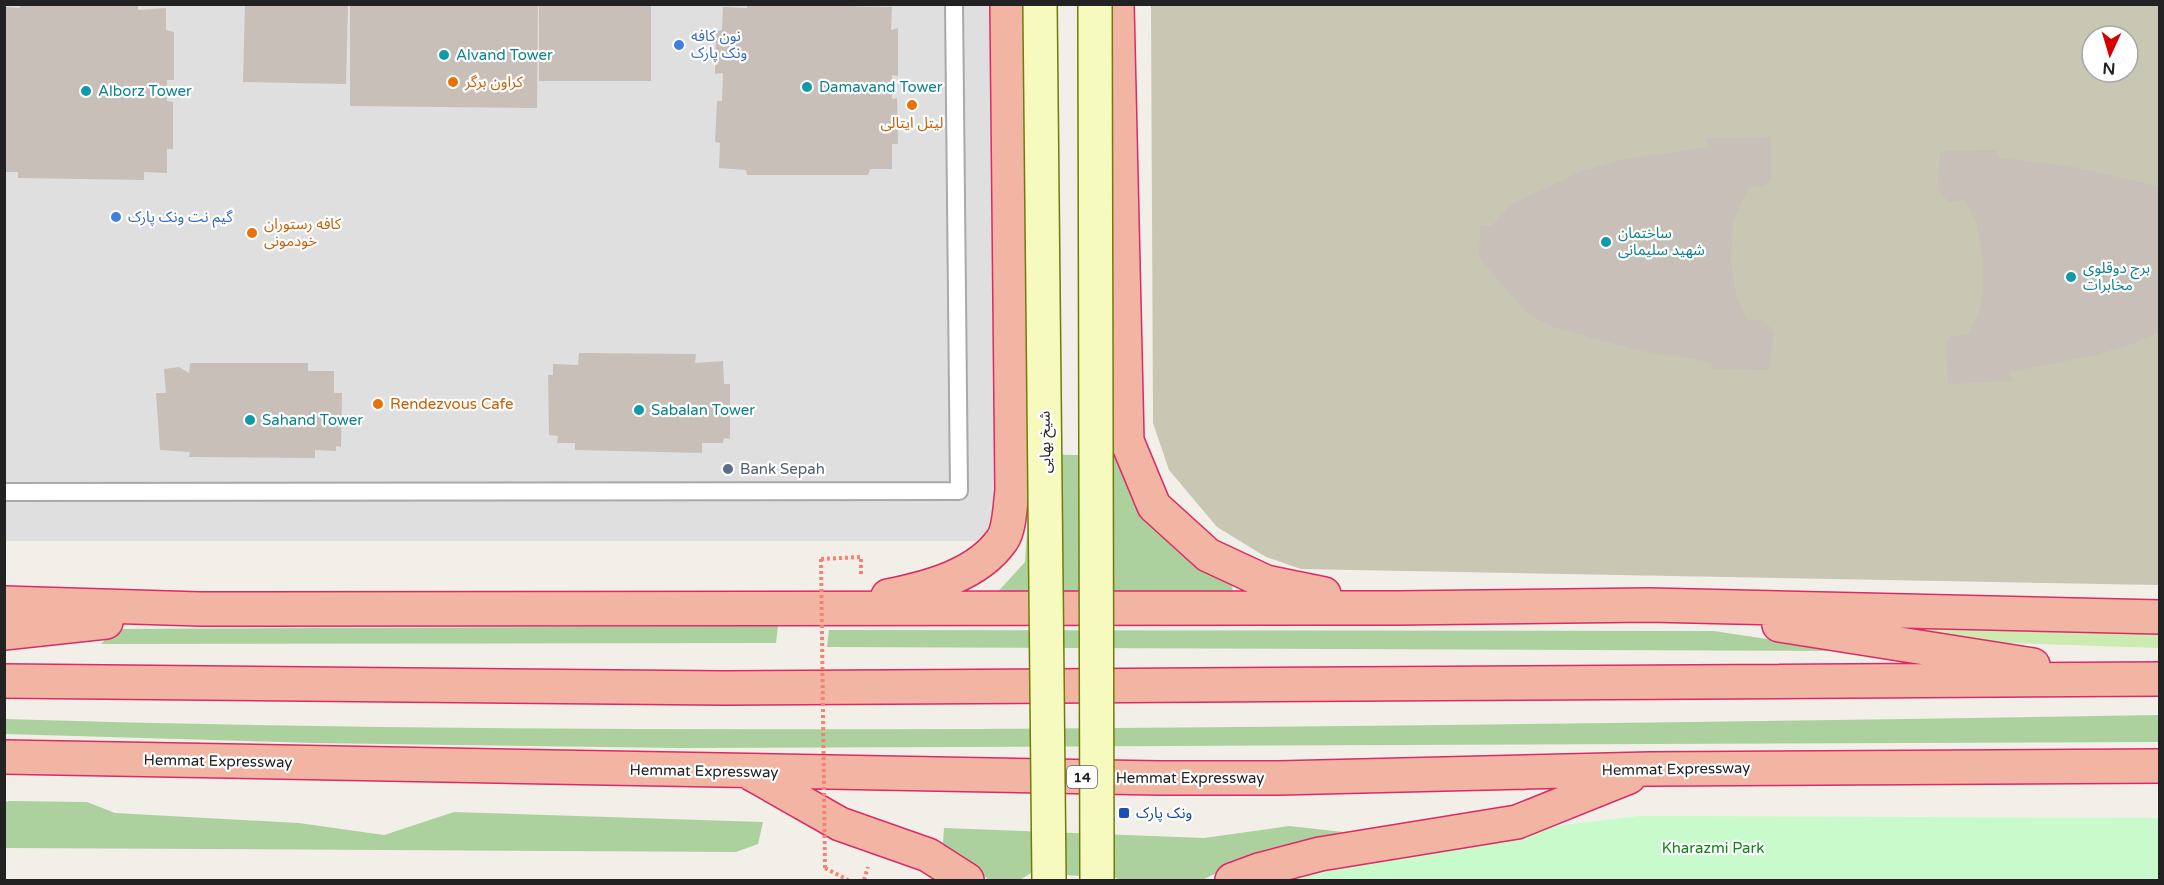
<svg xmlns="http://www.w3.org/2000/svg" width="2164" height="885" viewBox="0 0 2164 885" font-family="'Varela Round','Noto Sans Arabic',sans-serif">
	<rect width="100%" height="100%" fill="#f2efe9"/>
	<path fill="#e0dfdf" d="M4,5H992L994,541H5Z"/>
	<path fill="#c7c7b4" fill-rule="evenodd" d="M1151,5H2159V585L1301,569L1266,557L1217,527L1169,470L1153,423ZM2092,36H2128V72H2092Z"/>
	<path fill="#cdebb0" d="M1781,616L2159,630V648L1955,641Z"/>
	<path fill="#add19e" d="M1032,454L1119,456L1160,533L1194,565L1232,583L1233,598H992L1025,562Z
		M778,626L776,643L101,644L115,629Z
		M829,630L1714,631L1846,651L827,647Z
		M2160,715L2159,742L680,748L313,743L5,734V719C329,729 654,730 979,729C1373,727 1766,721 2160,715Z
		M9,801L87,802L115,813L299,823L384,835L454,812L763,822L758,844L736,852L5,848V802Z
		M1289,826L1343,832L1251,857L1202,880H1119L1117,878L1031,873L1020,880H989L943,844L944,828L1204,838Z"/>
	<path fill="#c8facc" d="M1640,816L2159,818V880H1266L1477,835Z"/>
	<path fill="#c7bfb8" d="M20,4H138V10L166,8V30L174,32V80H167V101L173,102V149H167V173L144,172V180L18,178V172H4V7L20,8Z
		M245,4H348L346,84L243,82Z
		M350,4H538L537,108L350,106Z
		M539,4H651V81H539Z
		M747,4L892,7L891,30L898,28V76L892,75V99L897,98L898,144H892V169H870L868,175H747L746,170L719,168L720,143L715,142L717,101H722L723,73L715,74L716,31L722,30L723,7L747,8Z
		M1771,137V181L1764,186L1750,187L1739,207L1733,222L1731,263L1737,299L1747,320H1763L1774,332L1768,370L1714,369L1710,362L1642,351L1555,328L1529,315L1479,258L1480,226H1492L1510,205L1582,171L1622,160L1708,147L1707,138Z
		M1996,150L2000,158L2069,166L2160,187V331L2135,343L2096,355L2010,372L2012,381L1948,384L1946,341L1953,336L1968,334L1978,314L1983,298V256L1976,221L1965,200L1949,202L1937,189L1941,151Z
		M579,353L696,354L695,363L723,361L724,384H730V439L724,438L723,443H702V453L575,450V443H557L558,436L549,435L548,375H553V364L578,365Z
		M190,363H308V371H334V393H342L341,447L336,446V451L315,450V458L189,457L190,452L160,450L156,393H166L164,369L179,367L189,373Z"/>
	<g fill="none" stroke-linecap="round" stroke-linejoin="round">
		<defs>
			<path id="service" d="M4,492L959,491L954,4"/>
			<path id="trunk" d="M1117,4L1127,441L1154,506L1208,555L1266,582L1324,594
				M888,596C928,588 978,575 1002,540C1010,529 1010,504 1012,491L1007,4
				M4,603L200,609L1397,608L1649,605L2160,617
				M1779,625L2033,665
				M4,633L106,622
				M4,681L724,688L2160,679
				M4,757L1160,778H1279L1650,769L2160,766
				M752,774L840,824L928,855L967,880
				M1232,880L1259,870L1320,854L1517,822L1629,777"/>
		</defs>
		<use href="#service" stroke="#a9a9a9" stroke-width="20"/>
		<use href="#trunk" stroke="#dc2a67" stroke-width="36"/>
		<path stroke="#fa8072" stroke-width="4" stroke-dasharray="3 3" stroke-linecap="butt" d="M821,559L861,557V576
			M825,868L848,880
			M864,880L868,867"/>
		<use href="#service" stroke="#fff" stroke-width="16"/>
		<use href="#trunk" stroke="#f2b4a3" stroke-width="33"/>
		<defs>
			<path id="secondary-bridge" d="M1040,4L1049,880
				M1095,4L1097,880"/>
		</defs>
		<use href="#secondary-bridge" stroke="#707d05" stroke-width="36" stroke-linecap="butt"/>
		<path stroke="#fa8072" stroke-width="4" stroke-dasharray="3 3" stroke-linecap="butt" d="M821,559L825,868"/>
		<use href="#secondary-bridge" stroke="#f7fabf" stroke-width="33"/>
	</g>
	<g fill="#3f7fe0" stroke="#fff" stroke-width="2">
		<circle cx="679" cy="45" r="6"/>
		<circle cx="116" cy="217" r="6"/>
	</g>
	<g fill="#0f9aa8" stroke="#fff" stroke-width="2">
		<circle cx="444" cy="55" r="6"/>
		<circle cx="807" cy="87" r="6"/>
		<circle cx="86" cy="91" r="6"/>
		<circle cx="1606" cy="242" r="6"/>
		<circle cx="2071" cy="277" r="6"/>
		<circle cx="639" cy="410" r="6"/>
		<circle cx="250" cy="420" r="6"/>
	</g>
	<g fill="#e8710a" stroke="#fff" stroke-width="2">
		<circle cx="453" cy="82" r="6"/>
		<circle cx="912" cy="105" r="6"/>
		<circle cx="252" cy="233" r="6"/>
		<circle cx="378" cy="404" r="6"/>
	</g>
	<circle fill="#5c6f8a" stroke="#fff" stroke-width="2" cx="728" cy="469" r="6"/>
	<rect fill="#1a4fb4" stroke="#fff" stroke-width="2" x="1118" y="807" width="12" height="12" rx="3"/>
	<g text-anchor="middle" stroke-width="4.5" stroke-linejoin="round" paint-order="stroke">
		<rect fill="#fff" stroke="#646464" stroke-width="1.5" x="1067" y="766" width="30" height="22" rx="4.5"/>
		<g font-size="14" font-weight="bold" fill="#222">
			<text x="1082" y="782">14</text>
		</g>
		<g font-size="15" fill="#366cbe" stroke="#fff" text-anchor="start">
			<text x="691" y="41">نون کافه<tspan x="691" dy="17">ونک پارک</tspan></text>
			<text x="128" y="222">گیم نت ونک پارک</text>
		</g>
		<g font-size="15" fill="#0d838f" stroke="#fff" text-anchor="start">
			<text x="456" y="60">Alvand Tower</text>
			<text x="819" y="92">Damavand Tower</text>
			<text x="98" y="96">Alborz Tower</text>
			<text x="1618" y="238">ساختمان<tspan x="1618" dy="17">شهید سلیمانی</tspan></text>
			<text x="2083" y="273">برج دوقلوی<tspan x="2083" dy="17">مخابرات</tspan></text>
			<text x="651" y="415">Sabalan Tower</text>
			<text x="262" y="425">Sahand Tower</text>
		</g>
		<g font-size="15" fill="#c56008" stroke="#fff" text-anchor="start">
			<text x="465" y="87">کراون برگر</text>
			<text x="912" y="128" text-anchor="middle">لیتل ایتالی</text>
			<text x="264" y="229">کافه رستوران<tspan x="264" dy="17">خودمونی</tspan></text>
			<text x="390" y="409">Rendezvous Cafe</text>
		</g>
		<g font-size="15" fill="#222" stroke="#fff">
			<text transform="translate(1045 442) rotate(-91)" y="5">شیخ بهایی</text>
			<text transform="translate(218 761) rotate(1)" y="5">Hemmat Expressway</text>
			<text transform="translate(1676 769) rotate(-1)" y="5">Hemmat Expressway</text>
			<text transform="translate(704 771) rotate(1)" y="5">Hemmat Expressway</text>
			<text x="1190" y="783">Hemmat Expressway</text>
		</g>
		<g font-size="15" fill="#4e5e75" stroke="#fff" text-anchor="start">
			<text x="740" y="474">Bank Sepah</text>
		</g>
		<g font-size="15" fill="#164399" stroke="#fff" text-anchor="start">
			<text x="1136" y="818">ونک پارک</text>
		</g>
		<g font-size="15" fill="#0c8416" stroke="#fff">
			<text x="1713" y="853">Kharazmi Park</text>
		</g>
	</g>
	<rect width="2164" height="885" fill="none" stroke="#222222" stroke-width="12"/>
	<g transform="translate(2110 54) rotate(184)"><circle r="28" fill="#ffffff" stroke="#a7a7a7" stroke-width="1.5"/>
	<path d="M0-4.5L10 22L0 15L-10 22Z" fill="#d40000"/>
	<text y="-9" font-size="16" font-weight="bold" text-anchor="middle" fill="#222222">N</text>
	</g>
</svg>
